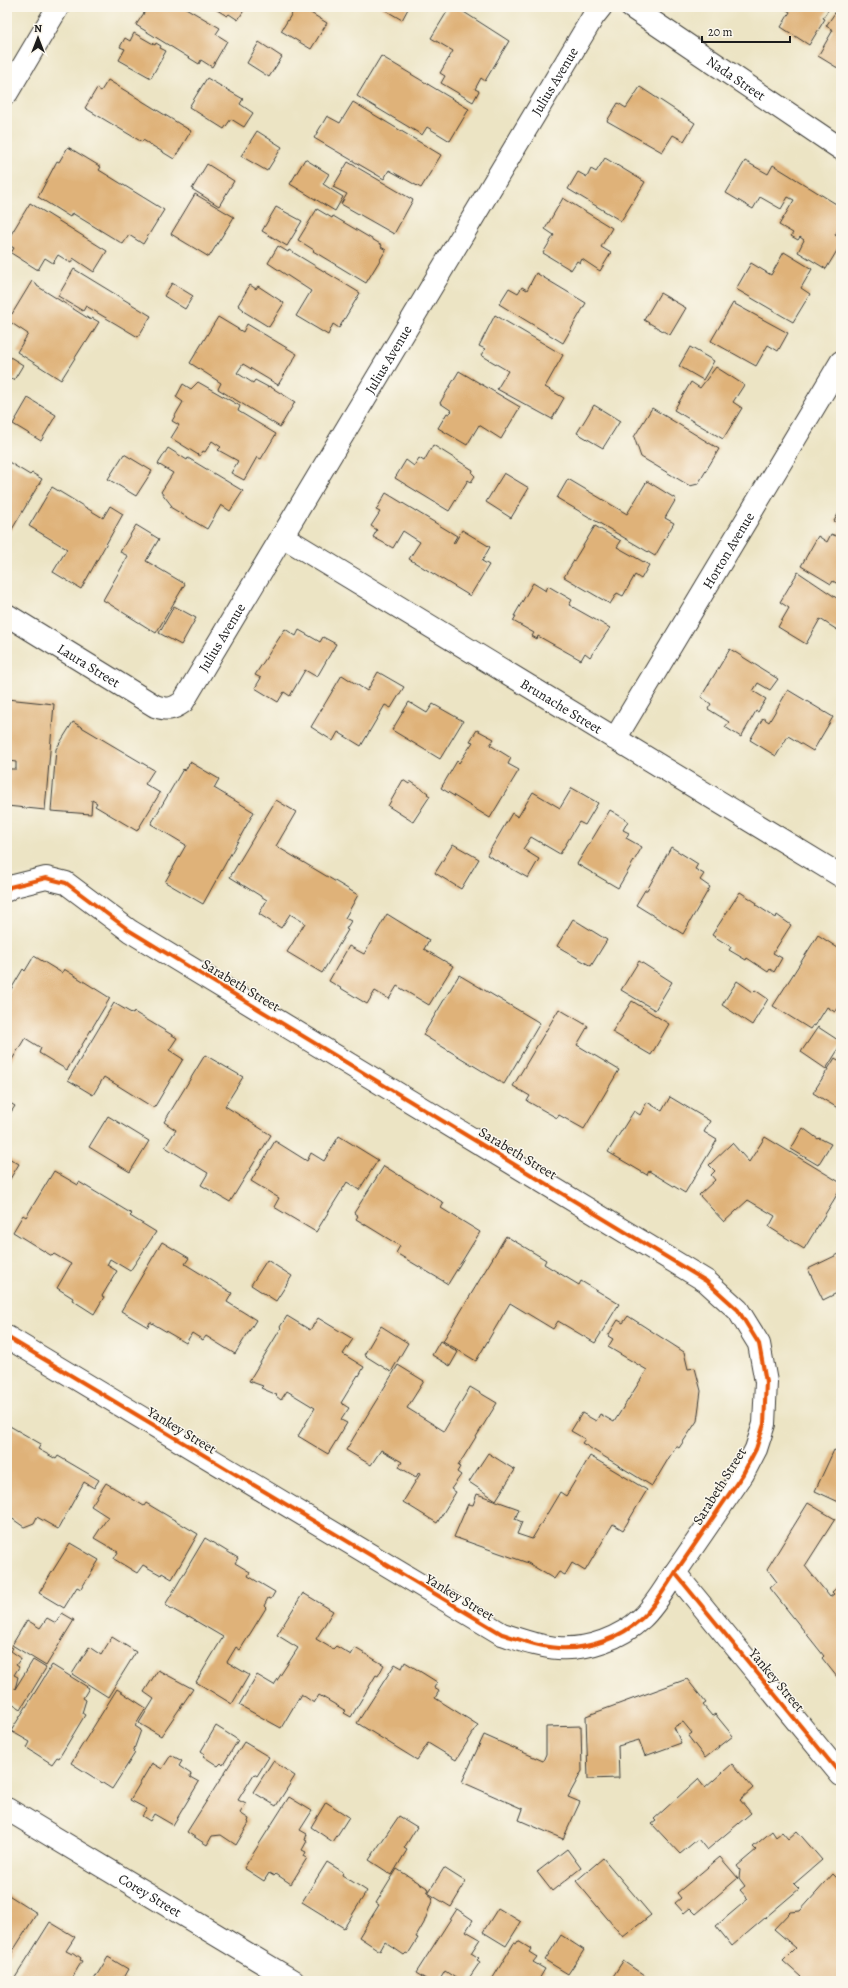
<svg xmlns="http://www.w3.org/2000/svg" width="848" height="1988" viewBox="0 0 848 1988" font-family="Alegreya,serif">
	<rect width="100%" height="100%" fill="#fbf7ec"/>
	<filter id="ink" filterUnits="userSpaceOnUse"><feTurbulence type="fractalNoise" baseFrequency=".025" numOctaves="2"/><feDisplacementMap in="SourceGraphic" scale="8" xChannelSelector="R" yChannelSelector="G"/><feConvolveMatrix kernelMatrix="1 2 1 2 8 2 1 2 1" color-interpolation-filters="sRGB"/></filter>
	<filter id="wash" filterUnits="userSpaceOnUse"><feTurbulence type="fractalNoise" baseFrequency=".012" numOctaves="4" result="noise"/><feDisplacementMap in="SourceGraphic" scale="16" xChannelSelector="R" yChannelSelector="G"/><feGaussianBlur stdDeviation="0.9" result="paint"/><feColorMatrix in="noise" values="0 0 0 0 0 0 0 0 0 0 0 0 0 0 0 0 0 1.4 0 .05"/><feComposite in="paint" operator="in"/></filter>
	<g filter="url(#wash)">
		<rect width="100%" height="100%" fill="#ece4c4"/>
		<g id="blocks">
			<path fill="#dfb279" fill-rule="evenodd" d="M148,7H184L220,28L216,34L227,41L212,67L201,60L199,64L136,25Z
				M212,7H246L238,20L229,14L227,16Z
				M296,7H301L327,23L311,49L281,31Z
				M380,7H409L402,20Z
				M450,7H456L509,41L485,81L481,78L475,89L479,91L473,102L441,83L445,76L440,73L453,51L431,38Z
				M782,7H830L823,18L825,19L809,45L781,27L790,12Z
				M839,7H841V70L818,56L833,30L826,26Z
				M134,33L155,45L156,43L161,46L160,48L166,51L151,78L119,60L125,49L120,47L125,38L130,41Z
				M259,42L282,57L269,77L247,63Z
				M381,56L469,109L450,141L427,127L422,135L357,96Z
				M207,78L243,99L240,104L253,113L244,127L231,119L224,129L189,107Z
				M108,80L191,131L174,159L143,140L142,142L85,108L97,88L101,91Z
				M640,87L695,123L684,141L673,135L662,152L607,121L618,103L626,108Z
				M353,102L441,155L421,188L389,170L384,179L314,138L327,116L340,123Z
				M257,131L282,147L267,171L241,156Z
				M68,147L101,167L99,170L164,210L143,244L129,235L123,244L72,213L70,217L38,197L57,161L59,162Z
				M605,158L645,182L621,221L568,189L578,172L587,177L591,169L596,172Z
				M305,159L329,174L323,184L343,197L335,211L290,184Z
				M745,161L768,174L773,165L841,207V225L835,235L841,239V244L826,269L798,252L804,240L800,237L798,240L791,236L793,233L779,225L794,200L788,197L781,209L760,197L753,209L726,193Z
				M348,162L413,200L394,234L341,204L347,194L333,187Z
				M207,164L234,181L219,206L192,189Z
				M195,194L234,217L209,257L171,234Z
				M563,198L612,228L601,247L611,253L600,271L582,259L580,263L577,261L571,270L543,253L554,235L545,229Z
				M30,203L107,251L94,272L73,258L71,263L58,255L53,263L45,258L38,270L11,253L14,248L7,244V241Z
				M276,207L302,221L287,246L262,231Z
				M317,209L332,218L333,216L382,245L381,247L386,250L366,283L313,251L314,250L298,240Z
				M278,246L288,252L289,250L360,293L339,328L333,324L328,335L296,316L311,291L268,263Z
				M784,252L812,269L801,288L810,294L793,322L736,289L751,263L771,275Z
				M74,269L151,316L138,337L86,306L83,311L58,296Z
				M536,273L586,303L563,343L499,304L509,288L518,293L522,287L527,290Z
				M32,281L37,285V286L91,320L92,318L99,322L86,343L85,342L61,380L17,352L28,334L10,322L7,327V311L12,314Z
				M172,283L193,296L185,309L164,296Z
				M250,285L256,289L258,286L284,303L269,327L243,311L244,310L238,305Z
				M660,293L686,308L670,335L644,320Z
				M733,303L788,333L778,351L768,345L756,366L711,341Z
				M495,315L563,355L545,387L564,398L552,419L497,389L508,371L481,355L485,349L479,346Z
				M218,317L243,332L247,324L297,354L278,385L243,364L237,373L253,383L255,380L268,387L269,386L295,402L280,427L218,389L221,383L190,363Z
				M690,347L714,361L703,380L679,366Z
				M7,355L23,365L14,380L9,377L7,381Z
				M716,367L744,385L733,402L742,408L723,439L674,410L691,382L700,388Z
				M459,371L520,407L501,439L479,425L467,445L438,428L447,413L449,414L452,411L440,403Z
				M198,382L240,406L238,411L276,434L261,459L257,457L244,480L231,473L238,461L218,450L221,447L212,441L205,452L203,451L200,456L171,438L179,425L172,421L183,402L176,397L183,384L191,389Z
				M28,398L56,415L41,441L13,424Z
				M594,405L620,421L603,448L577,433Z
				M652,408L719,449L698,484L690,486L641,457L634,437Z
				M433,445L473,470L472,473L475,476L471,482L468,480L449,511L395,478L406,460L414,466L419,458L424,461Z
				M168,448L187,460L188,458L243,491L230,511L221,505L207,529L170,507L172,506L161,492L173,473L158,464Z
				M124,454L152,471L136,496L108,479Z
				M7,461L30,475L32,473L42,479L11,531L7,529Z
				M504,473L529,488L511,518L486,502Z
				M568,479L627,514L647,481L676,499L665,518L674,523L655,556L557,498Z
				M52,487L103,518L110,506L123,514L81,589L53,572L67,549L29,526Z
				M386,493L457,536L453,543L454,544L462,530L490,547L482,561L489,565L470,596L409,559L420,542L403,531L393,548L373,537L377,530L371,526L380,512L376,510Z
				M841,509V525L834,521Z
				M136,525L159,539L146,561L185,584L156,633L103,600L128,556L120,552Z
				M595,526L621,541L617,547L649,565L641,579L635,575L623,596L617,593L610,604L564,577Z
				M841,528V586L833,581L831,584L801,566L818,536L827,542L831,534L836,536Z
				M798,572L841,601V627L839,631L820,619L806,644L778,627L789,608L780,602Z
				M533,583L546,591L548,586L572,600L569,605L610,628L590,657L585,653L581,660L538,636L537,639L532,636L534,633L513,621L516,616H514Z
				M174,606L196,618L181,645L159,633Z
				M285,629L296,636L299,630L320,642L323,637L336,644L317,677L305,670L290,696L284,692L278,702L255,688L261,678L255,675Z
				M730,649L778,679L770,690L758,683L753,691L766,699L758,712L756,711L741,737L725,727L729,722L708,709L711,704L701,697Z
				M378,672L404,687L391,708L385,705L361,746L338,732L333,741L311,727L342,675L367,691Z
				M788,690L833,717L813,751L788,736L776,756L750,740L763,718L769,722Z
				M7,699L54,704L45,810L7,806ZM9,761L16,762V769H8Z
				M409,702L427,713L433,704L463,721L440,759L392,730Z
				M73,722L154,770L145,784L160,793L137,831L95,806L97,803L92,800L91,814L51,811L56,749Z
				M477,730L494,739L490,745L511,758L508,764L519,770L490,818L441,788L457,761L459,763L473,742L470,741Z
				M190,762L219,779L214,788L254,812L203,904L165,882L186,845L151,824L183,769L185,771Z
				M403,780L409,784L410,781L428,793L427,794L430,796L413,822L388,806Z
				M572,788L598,803L585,825L579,822L560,854L531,837L523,849L539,859L528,878L487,855L512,813L518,817L533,792L560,808Z
				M276,800L296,812L276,846L358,895L345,918L351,921L346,929L348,930L322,973L287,952L305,923L290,914L281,928L259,914L267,900L230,877Z
				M610,810L628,821L623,830L629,833L626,838L642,847L618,888L577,864Z
				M453,844L479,859L461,889L435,873Z
				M671,847L698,864L695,869L704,874L700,880L710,887L683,934L636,905L645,890H647Z
				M740,892L757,903L756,905L776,918L777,915L791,925L773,953L782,958L774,972L770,969L768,972L747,958L746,960L729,950L731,947L712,935Z
				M387,914L429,940L424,949L453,966L429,1005L397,986L389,999L375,991L367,1004L329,981L349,946L364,954Z
				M573,919L607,940L591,966L557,946Z
				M818,935L841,950V1005L835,1012L827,1007L815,1026L813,1025L810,1029L773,1006Z
				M34,956L62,973L64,969L110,998L67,1070L39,1053L41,1048L25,1038L7,1068V996L23,969L25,971Z
				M639,961L672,982L655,1010L621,990Z
				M459,975L540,1023L504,1084L423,1035Z
				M737,981L753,992L755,990L768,999L752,1025L722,1005Z
				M632,1001L669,1024L651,1055L612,1032Z
				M114,1003L133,1014L134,1012L177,1038L169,1050L183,1059L154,1108L104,1077L93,1095L68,1080Z
				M559,1009L588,1026L577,1045L619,1070L584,1129L559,1115L557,1118L527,1101L530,1096L513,1086Z
				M818,1027L841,1042V1045L826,1069L801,1052Z
				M205,1055L243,1077L225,1106L271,1135L230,1202L201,1185L208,1173L165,1147L176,1130L164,1122Z
				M835,1058L841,1062V1110L813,1093Z
				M670,1097L710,1121L704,1132L717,1140L685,1193L649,1171L647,1175L608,1152L634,1111L640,1115L647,1102L662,1111Z
				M7,1101L15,1106L7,1118Z
				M108,1116L149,1141L130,1172L89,1147Z
				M803,1128L818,1139L819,1138L831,1144L818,1165L791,1149Z
				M339,1136L378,1160L359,1190L347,1182L316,1232L274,1207L279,1198L251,1181L275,1141L307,1161L311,1153L324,1161Z
				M765,1137L841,1183V1188L804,1249L769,1227L775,1216L748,1200L724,1222L699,1195L715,1180L711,1175L715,1171L709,1165L732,1143L749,1162Z
				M7,1157L19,1164L7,1184Z
				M384,1166L444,1203L441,1208L480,1232L448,1284L396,1253L400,1246L356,1219L358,1216L354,1213Z
				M54,1171L78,1185L79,1182L132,1214L130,1216L156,1232L130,1271L110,1259L107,1265L117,1271L102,1296L104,1297L94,1314L72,1300L73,1298L57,1288L71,1264L54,1254L52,1256L13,1232L23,1215L26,1217Z
				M506,1236L546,1260L544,1264L579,1285L581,1281L619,1304L595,1343L558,1321L553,1329L510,1303L476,1361L443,1341Z
				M162,1242L189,1258L185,1264L232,1293L227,1302L256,1320L235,1354L206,1336L203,1340L192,1333L186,1343L150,1322L148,1327L121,1311Z
				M841,1253V1291L823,1300L808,1269Z
				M267,1260L292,1276L276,1301L251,1285Z
				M287,1316L310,1330L318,1318L353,1339L343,1354L364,1367L359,1376L358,1375L341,1403L349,1408L341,1420L347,1423L328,1454L298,1436L315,1408L287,1391L281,1400L276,1396L277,1395L261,1388L263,1386L249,1381L281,1328L280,1327Z
				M628,1316L684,1352L688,1369L695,1368L701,1391L697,1421L679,1448L676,1446L652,1486L582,1443L585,1439L571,1431L582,1413L596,1421L600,1414L614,1422L647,1370L608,1347L613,1339L608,1336L618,1320L623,1323Z
				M381,1326L408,1343L391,1372L364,1355Z
				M440,1341L458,1352L450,1366L432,1355Z
				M398,1365L424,1381L407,1408L444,1431L470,1387L497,1403L458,1466L460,1467L457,1472L461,1475L451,1489L456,1492L437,1523L403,1502L420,1474L419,1472L416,1477L399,1467L402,1462L381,1450L371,1465L346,1450Z
				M8,1425L41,1444L38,1449L56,1459L58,1456L99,1480L94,1488L84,1482L58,1529L37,1517L34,1523L24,1527L7,1515V1506L11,1500L7,1498Z
				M834,1450L841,1453V1503L815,1491Z
				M488,1453L515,1470L496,1500L469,1482Z
				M590,1456L647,1490L623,1530L613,1524L585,1571L572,1563L565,1575L559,1572L554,1579L528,1563L454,1537L468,1504L473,1505L477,1494L519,1509L515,1519L522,1522L517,1534L532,1539L560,1492L566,1496Z
				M106,1483L144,1506L146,1503L198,1534L172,1579L162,1573L161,1575L143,1565L137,1573L114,1559L118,1552L94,1538L108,1517L91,1506Z
				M808,1503L835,1519L805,1566L830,1597L834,1594L832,1592L841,1584V1628L839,1629L841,1632V1682L822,1658L824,1656L770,1588L777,1582L767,1569Z
				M205,1538L238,1558L235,1563L250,1572L248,1576L275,1592L271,1599L268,1598L264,1606L266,1608L240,1650L236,1647L227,1662L249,1675L232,1704L196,1682L223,1637L189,1617L188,1618L165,1605Z
				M70,1543L99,1560L81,1589L77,1587L64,1608L39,1593Z
				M303,1593L333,1611L316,1639L333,1649L336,1646L351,1655L355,1648L384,1665L378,1676L376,1675L351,1717L344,1713L346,1711L319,1695L314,1703L301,1694L281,1728L239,1705L257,1675L274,1685L298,1648L277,1635Z
				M62,1613L74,1620L46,1666L12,1645L27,1620L40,1628L47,1618L56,1623Z
				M112,1637L136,1652L108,1697L72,1674L89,1647L101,1655Z
				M7,1645L13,1648L11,1651L21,1658L16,1665L19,1667L14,1675L18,1677L15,1689L33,1660L46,1668L21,1709L9,1701L7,1704Z
				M405,1662L437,1682L434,1688L439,1691L435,1698L478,1725L456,1760L428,1743L417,1760L357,1723L395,1664L402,1668Z
				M52,1665L89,1688L83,1698L86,1700L82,1713L85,1715L59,1758L57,1757L52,1764L27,1748L30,1742L11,1731Z
				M158,1670L193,1689L161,1736L139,1723L154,1699L144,1692Z
				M687,1679L706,1703L703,1705L712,1716L715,1714L733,1736L705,1758L688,1736L692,1733L683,1722L674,1727L681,1743L645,1756L639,1740L618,1746L619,1778L588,1779L586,1716Z
				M117,1689L146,1708L135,1726L141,1730L133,1752L135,1753L112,1789L71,1763Z
				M216,1726L238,1740L223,1765L221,1763L218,1766L203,1756L205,1754L201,1751Z
				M581,1726L582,1771L568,1797L580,1802L563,1839L519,1820L523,1809L462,1782L484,1735L543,1761L546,1754V1727Z
				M244,1742L269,1757L257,1776L254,1774L238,1800L246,1804L240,1813L249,1819L248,1822L249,1823L236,1845L221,1835L212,1836L207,1845L187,1832Z
				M171,1755L182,1761L179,1766L191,1774L190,1777L199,1782L173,1825L154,1814L150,1821L142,1816L147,1809L130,1800L152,1763L162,1769Z
				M273,1761L295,1776L276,1806L253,1792Z
				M732,1764L753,1788L740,1800L751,1813L707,1850L698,1839L680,1854L652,1824L656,1821L654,1819L698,1779L705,1788Z
				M289,1797L312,1811L300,1830L307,1834L305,1840L307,1841L302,1850L306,1852L304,1856L307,1858L291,1884L276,1874L274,1876L269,1873L264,1881L244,1868Z
				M326,1802L349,1817L333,1842L311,1827Z
				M399,1816L417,1827L404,1848L407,1850L392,1875L369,1860Z
				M772,1831L776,1837L782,1832L788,1839L797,1831L822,1860L794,1884L799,1889L732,1946L716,1926L748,1899L740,1890L745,1886L739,1878L740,1870L737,1866L756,1850L753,1847Z
				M567,1849L581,1868L552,1891L537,1872Z
				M720,1857L738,1878L696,1914L690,1908L684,1913L675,1903L681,1898L677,1893Z
				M603,1858L651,1915L623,1937L576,1881Z
				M327,1862L343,1872L342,1875L367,1891L344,1928L302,1902Z
				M444,1868L466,1882L451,1907L428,1893Z
				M397,1869L429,1889L427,1893L433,1898L424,1923L416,1937L418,1938L408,1954L406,1953L404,1955L385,1942L380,1951L359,1937L379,1905L376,1903Z
				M833,1874L841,1882V1978L839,1981H797L801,1977L783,1961L796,1948L774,1929L790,1912L800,1911Z
				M7,1894L37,1913L11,1954L9,1953L7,1957Z
				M498,1908L521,1922L506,1946L483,1932Z
				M457,1909L473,1920L466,1931L480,1939L471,1953L479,1958L477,1960L480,1962L467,1981H460L445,1971L439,1981H429L416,1973Z
				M50,1922L75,1937L66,1951L72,1954L73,1952L81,1958L80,1960L82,1961L70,1981H13Z
				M561,1935L584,1950L568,1974L545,1960Z
				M518,1941L531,1949L529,1952L537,1957L533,1962L545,1969L538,1981H491L514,1943L516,1944Z
				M108,1957L128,1969L123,1978L128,1981H93Z
				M623,1961L645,1976L642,1981H610Z"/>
		</g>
	</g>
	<g filter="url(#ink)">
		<use href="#blocks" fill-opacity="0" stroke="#3b3a35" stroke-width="1"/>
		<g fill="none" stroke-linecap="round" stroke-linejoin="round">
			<defs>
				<g id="street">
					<path id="s1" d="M631,7L841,149"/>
					<path d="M7,93L58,7"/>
					<path id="s2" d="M282,536L841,876"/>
					<path id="s3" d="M7,615L155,706C167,710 172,710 183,702L593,17L601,7"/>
					<path id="s4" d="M615,739L841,362"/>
					<path d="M7,890L10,887L46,878L66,883L130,931L706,1281L738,1310L759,1344L766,1382L764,1424L756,1449L743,1474L675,1573"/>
					<path d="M7,1337L502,1634C521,1640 539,1647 558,1648C588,1650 621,1638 642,1618C655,1606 665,1588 675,1573L841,1775"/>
					<path id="s5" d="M7,1809L293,1981"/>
				</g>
			</defs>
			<use href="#street" stroke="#3b3a35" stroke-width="24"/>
			<use href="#street" stroke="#fff" stroke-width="22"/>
			<defs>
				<path id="cycleway" d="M7,890L10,887L46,878L66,883L130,931L706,1281L738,1310L759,1344L766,1382L764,1424L756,1449L743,1474L675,1573
					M7,1337L502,1634C521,1640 539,1647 558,1648C588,1650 621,1638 642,1618C655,1606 665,1588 675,1573L841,1775"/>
			</defs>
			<use href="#cycleway" stroke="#fbf7ec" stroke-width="6"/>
			<use href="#cycleway" stroke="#e8590c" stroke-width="4"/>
		</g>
	</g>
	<g text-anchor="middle" stroke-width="3" stroke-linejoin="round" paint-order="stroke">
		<g font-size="14" fill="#1c1c1c" stroke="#fbf7ec">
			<text dy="5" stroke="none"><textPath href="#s1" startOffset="127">Nada Street</textPath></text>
			<text dy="5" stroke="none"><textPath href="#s3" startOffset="927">Julius Avenue</textPath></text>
			<text dy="5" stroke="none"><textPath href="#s3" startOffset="603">Julius Avenue</textPath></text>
			<text dy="5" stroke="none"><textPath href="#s4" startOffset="220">Horton Avenue</textPath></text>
			<text dy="5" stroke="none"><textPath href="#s3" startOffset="279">Julius Avenue</textPath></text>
			<text dy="5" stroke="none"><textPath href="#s3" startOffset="96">Laura Street</textPath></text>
			<text dy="5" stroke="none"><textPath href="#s2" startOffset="327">Brunache Street</textPath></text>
			<text transform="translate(241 985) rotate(31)" y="5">Sarabeth Street</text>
			<text transform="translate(518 1153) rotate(31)" y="5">Sarabeth Street</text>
			<text transform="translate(182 1430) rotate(31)" y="5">Yankey Street</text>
			<text transform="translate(719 1486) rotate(-58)" y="5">Sarabeth Street</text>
			<text transform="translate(460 1597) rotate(31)" y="5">Yankey Street</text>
			<text transform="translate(777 1680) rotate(50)" y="5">Yankey Street</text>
			<text dy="5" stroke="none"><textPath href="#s5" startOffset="167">Corey Street</textPath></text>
		</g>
	</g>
	<rect width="848" height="1988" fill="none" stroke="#fbf7ec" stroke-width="24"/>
	<g transform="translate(38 38)" stroke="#fbf7ec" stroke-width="3" paint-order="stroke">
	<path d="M0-3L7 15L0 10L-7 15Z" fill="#1c1c1c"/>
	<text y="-6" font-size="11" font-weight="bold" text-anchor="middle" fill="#1c1c1c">N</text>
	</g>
	<path d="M702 36v6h88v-6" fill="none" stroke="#1c1c1c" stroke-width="2"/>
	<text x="708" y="36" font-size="12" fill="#1c1c1c" stroke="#fbf7ec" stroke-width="3" paint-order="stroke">20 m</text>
</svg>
